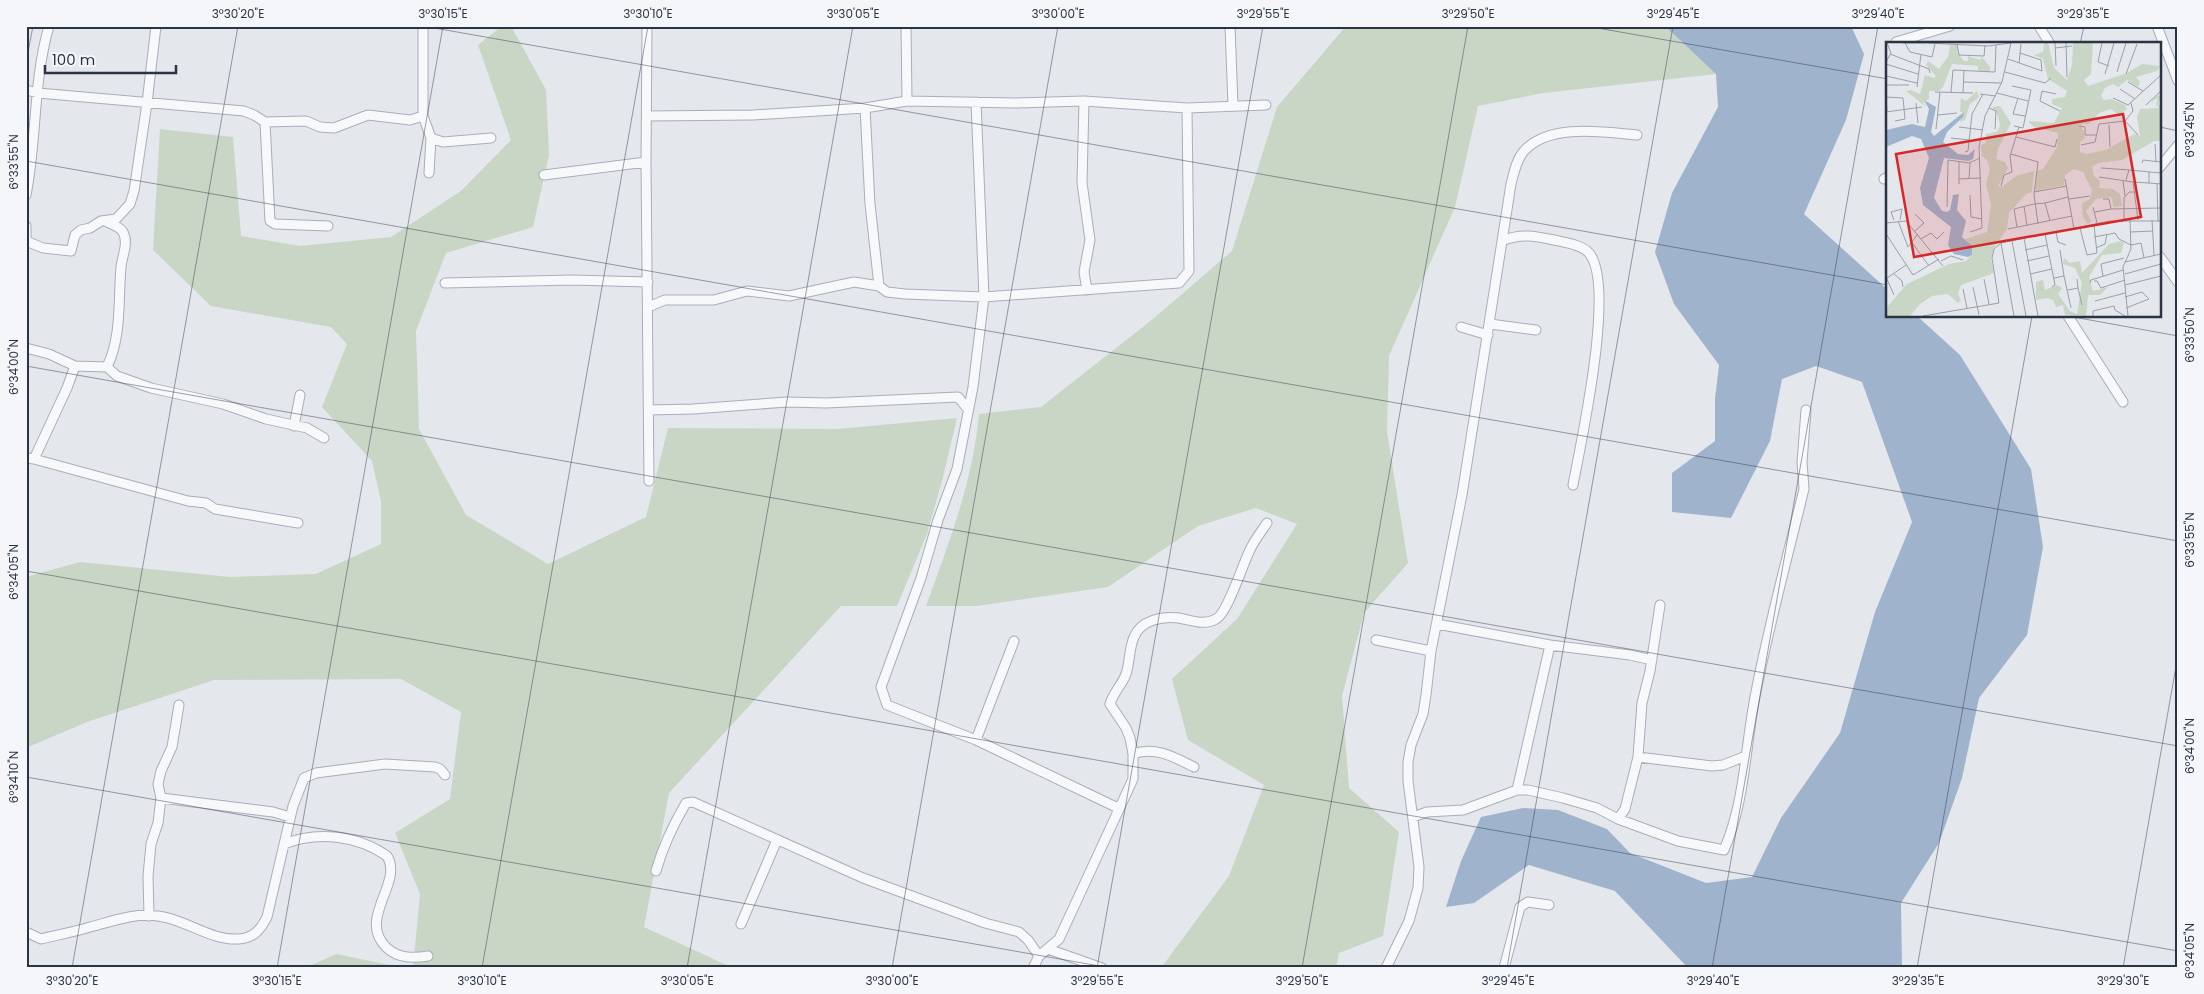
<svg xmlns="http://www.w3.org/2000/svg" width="2204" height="994" viewBox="0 0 2204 994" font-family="Poppins,sans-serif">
	<rect width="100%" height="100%" fill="#e4e7ec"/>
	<path fill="#c9d6c5" d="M502,26H511L546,90L549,155L533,227L446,253L416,331L419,429L466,515L548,564L646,517L668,428L838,429L957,418L942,481L927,534L897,606H841L669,793L644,927L733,968H413L420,894L395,833L450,799L461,712L401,679L214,680L87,722L26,748V577L80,562L230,577L316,574L381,544V501L372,461L322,407L347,344L331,327L211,306L153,250L160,129L233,137L241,236L300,246L391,237L461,191L511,140L478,45Z
		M1346,26H1665L1717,74L1543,93L1478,106L1455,207L1389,356L1387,432L1408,563L1364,613L1342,696L1349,788L1399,832L1383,936L1339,953L1336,968H1161L1229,876L1264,785L1188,740L1172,679L1237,619L1297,524L1256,508L1198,526L1108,587L977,606H926C949,543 973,481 979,414L1041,407L1153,319L1232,251L1277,107Z
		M336,954L404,968H305Z"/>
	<path fill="#9fb4cc" d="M1665,26H1851L1864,54L1846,120L1804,214L1888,290V316H1917L1960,355L2031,469L2043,547L2027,635L1979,698L1962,778L1939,843L1901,903L1902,968H1688L1615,891L1529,865L1474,903L1446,907L1461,861L1481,817L1523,808L1558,810L1607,829L1630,853L1706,883L1752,877L1781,818L1840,733L1875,612L1912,522L1862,382L1816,366L1782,379L1770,441L1731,518L1672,512V473L1715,441V399L1719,365L1674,304L1655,252L1672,193L1718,107L1716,74Z"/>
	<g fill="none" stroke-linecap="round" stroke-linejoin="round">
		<defs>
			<path id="street" d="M423,26V116L431,138L429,173
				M647,26L646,162L649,481
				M906,26L907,101
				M1230,26L1233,106
				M2039,26L2050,44
				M2157,26L2178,81
				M1896,42L1950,26
				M26,90L38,93L244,111L254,115L265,122L306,121L320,127L334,128L368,115L410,120L423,116
				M1084,101L1082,183L1090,240L1084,272L1087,290
				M976,102L984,297L973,387L957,469L938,520L921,578L881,687L887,705L976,740L1118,808
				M865,108L870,204L879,286L887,292L905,294L984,297L1179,283L1189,271L1187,108
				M647,116L753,115L865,108L907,101L1016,103L1084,101L1187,108L1266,105
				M265,122L270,221L275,224L328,226
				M431,138L443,142L491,138
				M2160,167L2178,145
				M544,175L646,162
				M1884,179L1888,177
				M26,195C37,140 33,81 49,26
				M26,226V238
				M26,241L43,248L71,251L75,235L81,230L90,228L101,221L116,219L130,204L134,191L147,103L156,26
				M1502,241C1520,233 1535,236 1554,240C1563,242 1583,245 1589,253C1616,285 1581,442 1573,485
				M2160,257L2178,282
				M445,283L572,280L648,282
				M648,307L665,300H714L747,291L789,296L854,282L879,286
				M2068,316L2123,402
				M1490,324L1536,330
				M1461,327L1488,335
				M26,348L49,354L75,366L107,367L117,376L151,388L223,404L266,419L307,428L324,438
				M107,367C122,336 118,300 121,267C122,256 129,243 123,232C120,227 112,224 107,222
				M649,410L693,409L787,402L826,403L958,397L968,409
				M294,426L300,395
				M26,458L34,459L67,388L75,366
				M34,459L188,501L206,503L215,509L298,523
				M1437,624L1550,645L1630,655L1652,660
				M1376,640L1431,651
				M976,740L1014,641
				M1133,754C1156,746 1174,757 1194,767
				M1638,757L1712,766L1723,765L1746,756
				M1517,790L1550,645
				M161,798L273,812L290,817
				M1413,817L1427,812L1463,810L1517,790H1528L1563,798L1597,808L1618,819L1678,841L1724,850C1745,802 1745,749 1755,697C1768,628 1787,559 1804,489L1802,462L1806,410
				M1618,819L1625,809L1638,757L1642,703L1650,671L1660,605
				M284,844C317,831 357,835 387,856C404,883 356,919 387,948C399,959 414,958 428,956
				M656,871C663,846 673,825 686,803L693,802L863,878L985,923L1019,932L1028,940L1039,956
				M149,916L148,876L151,844L158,823L161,798L158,784L161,771L172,747L179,705
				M741,924L777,840
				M26,932L41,939C57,935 74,932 90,927C114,921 132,913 158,916C185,919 211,941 239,939C254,938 261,929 267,917L293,806L304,778L316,773L385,764L435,767L440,769L445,775
				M1048,949L1102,968
				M1033,968L1039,956L1059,939L1133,779V754L1130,738L1126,728L1110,704C1113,693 1122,685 1126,674C1130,662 1129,648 1134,637C1141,620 1162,616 1179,618C1191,620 1204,626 1216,619C1227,614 1243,564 1249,552C1253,542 1261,532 1267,523
				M1386,968L1409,921L1418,888L1419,867L1408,781V762L1411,745L1423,714L1426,695L1431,651L1462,495L1511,184C1514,173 1516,160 1524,151C1549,123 1604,132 1637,135
				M1504,968L1520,907L1528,902L1549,905"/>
		</defs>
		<use href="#street" stroke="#a9aeb7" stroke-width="11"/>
		<use href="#street" stroke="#f7f8fa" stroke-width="9"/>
	</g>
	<path fill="none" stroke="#2b3445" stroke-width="1" stroke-opacity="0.45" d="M423,26L1888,285M1586,26L1888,79M2080,44L2084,26M26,63L33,26M2160,127L2178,131M26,161L2178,541M2068,316L2178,336M26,366L2178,746M26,571L2178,951M26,777L1111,968M72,968L238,26M277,968L443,26M482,968L648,26M687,968L853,26M892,968L1058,26M1097,968L1263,26M1302,968L1468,26M1507,968L1673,26M1712,968L1878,26M1917,968L2032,316M2123,968L2178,655"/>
	<g transform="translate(1886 42)">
		<rect width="275" height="275" fill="#e4e7ec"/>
		<path d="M158,1H162L168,26L181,38L186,23L187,1H207L205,32L198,38L202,44L241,31L256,22L274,24L271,29L250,35L254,40L252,45L241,38L232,45L227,42L219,46L215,54L218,58L225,57L239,63L241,67L233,73L225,67L213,71L203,82H195L199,96L194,100V110L201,112L220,108L248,92L254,94L251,75L254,67L273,66L270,62L272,57L267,58L268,62L266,58L272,53L275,55L272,63H275V99H268L236,118L212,121L206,125L208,134L214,139L213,146L227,147L234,152L236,164L228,165L225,155L210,157L200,169L205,179L202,182L197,175L196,161L204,157L206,148L197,130L188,127L179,133L178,143L149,149L151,129L157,127L171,105L172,91L148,85L142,79L168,81L176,66L166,62V57L179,55L181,49L162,37L157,17L148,13L157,10ZM64,3H72L71,10L78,19H82V14L94,18L96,15L104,25V29H92V24L66,22L57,45L53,49H43V57L37,60L40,65L20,49L25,48L34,52L39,33L48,36L50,34L40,23L42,19L53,27L62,15ZM91,49L93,55L84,62L79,78L74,80L77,70H74L75,56L80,59ZM114,64L125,81L112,107L110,117L119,120L122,126L112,144L116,145L130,134L148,129L146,150L140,152L123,171L121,187L108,206L105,217L108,231L75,243L72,252L75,259L72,261L62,252L46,254L34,262L24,274H0V266L21,242L63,222L80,219L86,213L77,198L101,190L105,163L100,142L104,127L101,118L96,114L95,103L100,101V92L111,90L114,84L112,73L106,65ZM235,199L238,201L235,211L216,213L203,235L207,249L222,245L214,253H202L200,274L179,273L177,263L170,265L167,258L161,256L150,258V240L157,238L159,248L171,243L176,246L172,252L184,269L191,272L196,241L189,226L177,222L178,216L184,221L194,219L196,231L223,202Z" fill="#c9d6c5"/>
		<path d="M38,58L50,65L45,90L48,94L78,70L77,75L61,90L57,100L72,112L82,113L89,107L87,117L83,119L58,116L48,156L56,169L61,170L64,168L67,153L73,152L71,168L80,179L76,195L86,204V213L82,215L68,212L62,203L65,185L37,163L34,146L43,116L35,97L26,94L0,105V88L26,82L39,85L43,67Z" fill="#9fb4cc"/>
		<path fill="none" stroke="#9a9fa9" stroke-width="1" d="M17,1H40M19,1L24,10L46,15L49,2M41,1L102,4L125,1M169,1L170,24M180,1L181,35M216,1L212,20L223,24M71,2L73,13L98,14L99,3M169,6L186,4M4,12L43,27L44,31M122,17L156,29L155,18L134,11M0,20L5,11L1,1M133,21L135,2M0,22L32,32M119,30L159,41L165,36M231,30L240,1M219,32L228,1M240,32L251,2M0,34L31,41M77,40L116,41M242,40L257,49M0,43H23M126,44L145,48L137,86L128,84M31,45L35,12M234,47L249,57M49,50L87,51M65,50L67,28L109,30L110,3M77,51L78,29M111,51L142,59M94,52L110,54M170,52L156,49L154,59L174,69M132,56L127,72L139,74M227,56L242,63L275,33M30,61L32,81M260,63L275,49M103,66L110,69L109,87M0,70L36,65M1,70L0,55L17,56L19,77L9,79M52,73L71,71M239,79L252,93M223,83L224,105M193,84L199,85V93H210M73,85L97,88M50,87L54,50M130,95L169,105L171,97M65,96L83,98M269,102L270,119M195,103L209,100L213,82L239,79L247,69L245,61M79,110L82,109L86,72L97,52M125,112L152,120L148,152L152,182M256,121L257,118L275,120M215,126L243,128M263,130V141L275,142M213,135L247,140L252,178M83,136L84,121M73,137L95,136M179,137L188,187M240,138L243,128L275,131M237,139L239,154M247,140L263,141M271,141L272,179M73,142V120M115,144L118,133L126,130L124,114L133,85M148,150L181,144M84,153L85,175L96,177M183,157L204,154M217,157H223L225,167M159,161L182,155M138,164L141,184M61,165L62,118L83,121L94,116M207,165L211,181M209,170L225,167L275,166M29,172L38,181L29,189M8,178L5,170L16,167L14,178M238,178V156L243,150H248M266,178L268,213M12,179L22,205L32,192M0,181L20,179L57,224M131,185L128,167L148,162L159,161L164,179M194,186L201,213L211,211L208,183M122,187L186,174M84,190L96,186L93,105L99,74L116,40L125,1M170,190L172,200L180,203M245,190L267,189M0,192L27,233L53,217M159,192L169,243L166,245M208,195L229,191L233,197L245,203L255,201L258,216M138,196L152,274M35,197L45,191L51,197L58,190M126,199L140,274M115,201L128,274M27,202L43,224M210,206L219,202L221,192M139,208L161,203M174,208L178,234M55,219L65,214L77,218M141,219L163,214M239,220L275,212M8,232L16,239L17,245M144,232L166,227M239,232L275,222M217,234L215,222L238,216M0,235L8,253M1,236L20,223M168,236L178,234L185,266M98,237L103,262M208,239H211L215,246L239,238M204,241L205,238L237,228M239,243L275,234M87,245L93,273M192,246L196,263M77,247L81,266M182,248L192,246L191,237M239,255L256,250L263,257L240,266M209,259L239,251M37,274L113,261L106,216L108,207L115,201L224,179H275M207,274V269L228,264L229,268L239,274M242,274L237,225L245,207L244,178"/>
		<path fill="#d62828" fill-opacity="0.15" stroke="#d62828" stroke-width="2.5" d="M237,72L255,175L28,215L10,112Z"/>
		<rect width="275" height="275" fill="none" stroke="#2b3445" stroke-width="2.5"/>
	</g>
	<rect width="2204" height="994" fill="none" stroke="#f4f6f9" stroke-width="55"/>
	<path d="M45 65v8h131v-8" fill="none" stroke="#2b3445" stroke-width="2.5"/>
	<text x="52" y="65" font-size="15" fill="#2b3445" stroke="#f4f6f9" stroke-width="4" paint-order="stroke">100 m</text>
	<rect x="28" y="28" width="2148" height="938" fill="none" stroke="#2b3445" stroke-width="2"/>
	<g font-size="12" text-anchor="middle" fill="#2b3445">
		<text x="238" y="18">3°30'20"E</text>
		<text x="443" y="18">3°30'15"E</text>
		<text x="648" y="18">3°30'10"E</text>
		<text x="853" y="18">3°30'05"E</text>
		<text x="1058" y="18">3°30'00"E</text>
		<text x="1263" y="18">3°29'55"E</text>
		<text x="1468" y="18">3°29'50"E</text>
		<text x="1673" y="18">3°29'45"E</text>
		<text x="1878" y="18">3°29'40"E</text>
		<text x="2083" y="18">3°29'35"E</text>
		<text transform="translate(2190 130) rotate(-90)" y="4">6°33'45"N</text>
		<text transform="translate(14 162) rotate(-90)" y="4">6°33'55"N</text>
		<text transform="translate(2190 335) rotate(-90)" y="4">6°33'50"N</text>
		<text transform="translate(14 367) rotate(-90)" y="4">6°34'00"N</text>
		<text transform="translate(2190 540) rotate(-90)" y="4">6°33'55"N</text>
		<text transform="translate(14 572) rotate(-90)" y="4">6°34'05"N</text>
		<text transform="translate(2190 746) rotate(-90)" y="4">6°34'00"N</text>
		<text transform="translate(14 777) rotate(-90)" y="4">6°34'10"N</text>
		<text transform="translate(2190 951) rotate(-90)" y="4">6°34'05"N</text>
		<text x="72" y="985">3°30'20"E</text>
		<text x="277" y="985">3°30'15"E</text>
		<text x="482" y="985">3°30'10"E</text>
		<text x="687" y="985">3°30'05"E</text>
		<text x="892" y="985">3°30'00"E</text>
		<text x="1097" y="985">3°29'55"E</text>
		<text x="1302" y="985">3°29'50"E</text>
		<text x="1508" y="985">3°29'45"E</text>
		<text x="1713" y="985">3°29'40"E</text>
		<text x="1918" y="985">3°29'35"E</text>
		<text x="2123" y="985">3°29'30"E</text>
	</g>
</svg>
